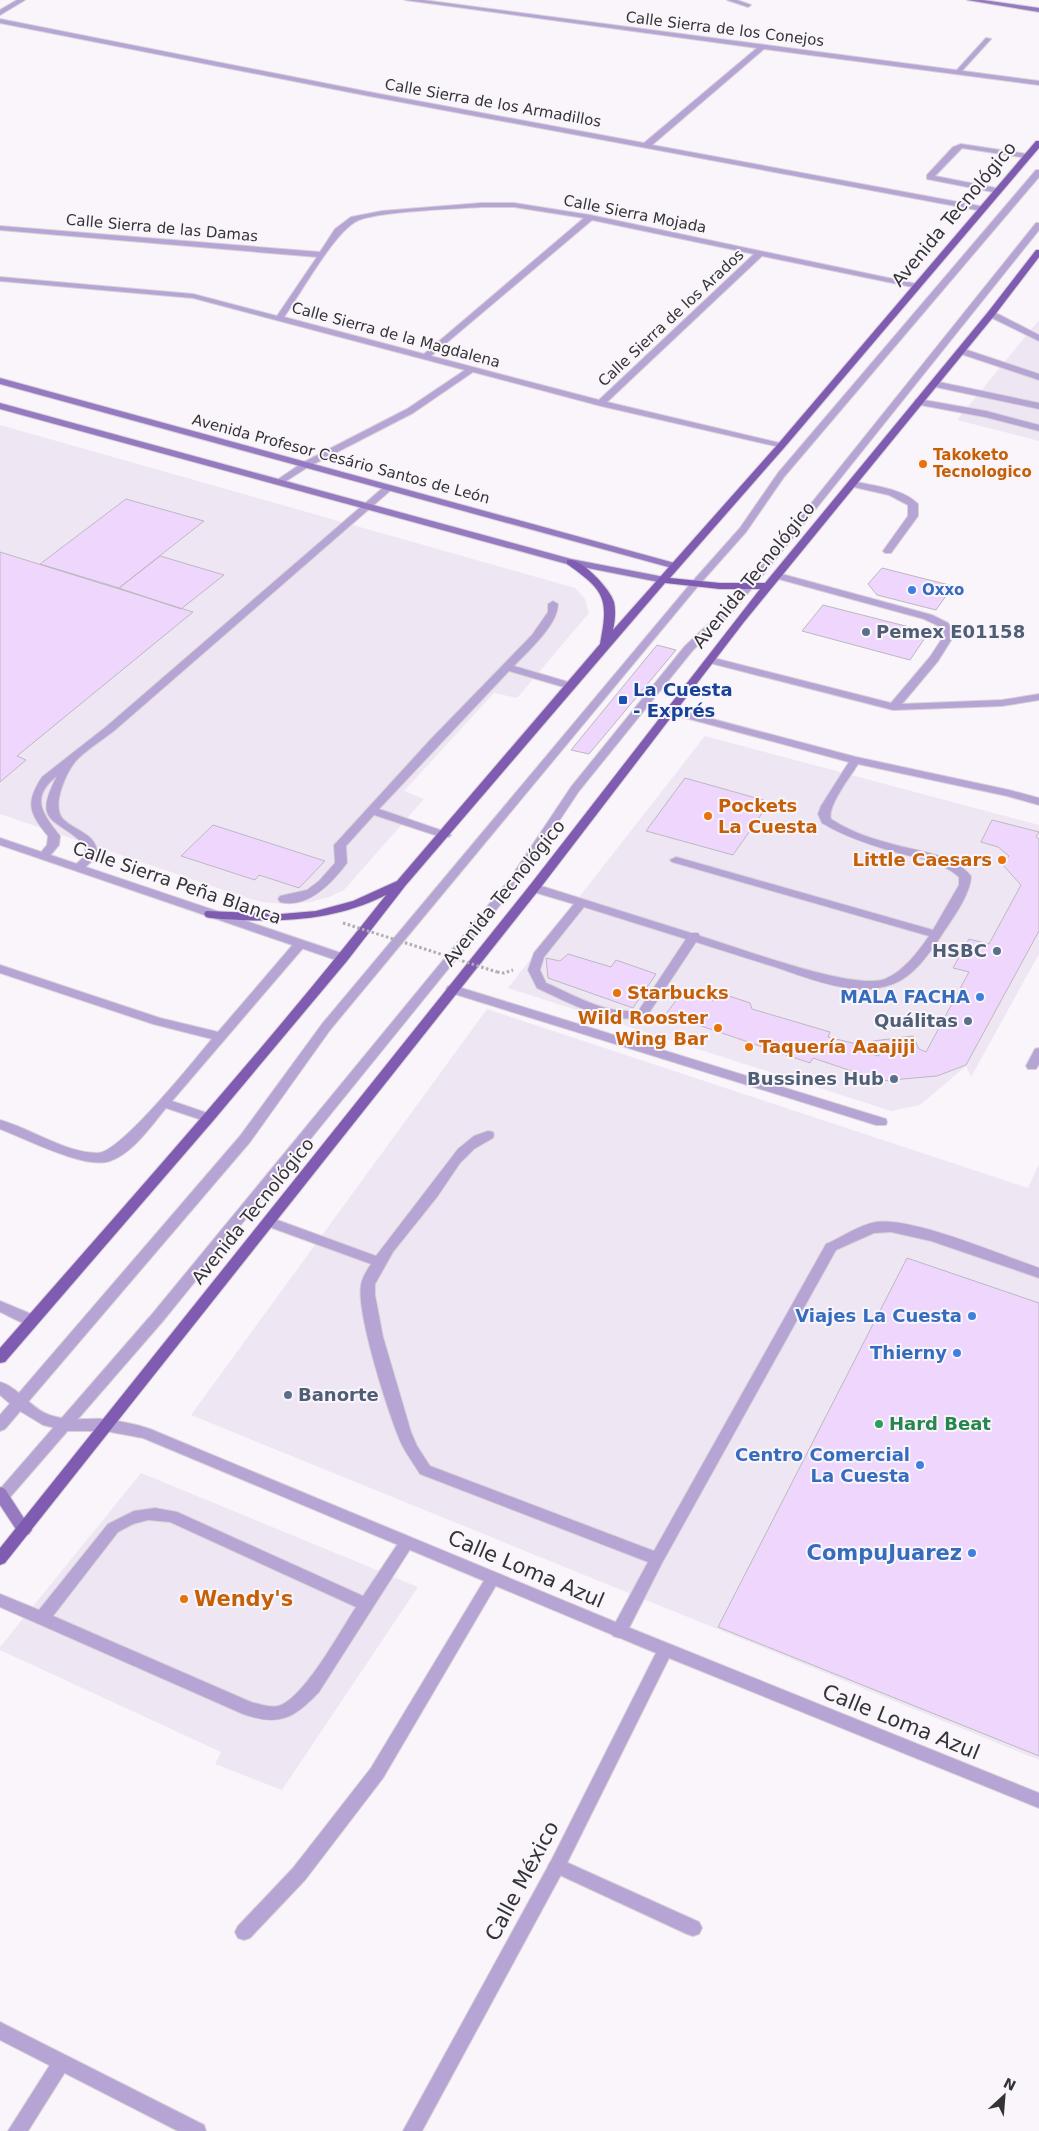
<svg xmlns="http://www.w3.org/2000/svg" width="1039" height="2131" viewBox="0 0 1039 2131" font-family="'DejaVu Sans',sans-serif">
	<rect width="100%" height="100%" fill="#f9f5fb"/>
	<path fill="#eee7f3" d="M1039,320V441L957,420L1034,326Z
		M0,425L575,588L585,599L589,613L517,698L494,693L404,791L424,799L344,890L329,897L310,902L283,904L262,902L247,898L0,814Z
		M705,736L1039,825V954L971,1077L966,1066L920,1105L891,1111L508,988Z
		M487,1009L1028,1188L1039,1164V1760L191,1415Z
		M141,1473L418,1587L282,1790L215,1764L221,1752L0,1650V1647Z"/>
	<path fill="#efd6fd" stroke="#bcb9be" d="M126,499L204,521L119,588L40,564Z
		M0,552L193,612L17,756L26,760L0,782Z
		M160,556L224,575L181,609L119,588Z
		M882,568L953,586L936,610L877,595L868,584Z
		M823,605L929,632L910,660L802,631Z
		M657,645L676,650L589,754L571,750Z
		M685,778L770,802L733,855L646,831Z
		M992,820L1039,832L1036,837L1039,839V931L966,1065L937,1076L881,1081L813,1058L810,1063L666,1014L683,991L714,1001L720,993L750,1003L752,1009L830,1032L828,1037L865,1046L862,1052L879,1056L873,1041L913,1036L919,1049L926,1052L969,972L953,968L969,939L989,944L1021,885L1002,864L1009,856L998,847L981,842Z
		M213,825L325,861L299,888L259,875L255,880L181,856Z
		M568,954L611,967L616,960L656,974L633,1008L548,978L546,958L560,961Z
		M907,1258L1039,1303V1756L718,1627Z"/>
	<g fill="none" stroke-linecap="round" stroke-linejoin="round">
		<defs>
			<path id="lane" d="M727,0H737L751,5L748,7Z
				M986,38L991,39L960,73H956V71Z
				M961,144L1027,154L1031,156L1027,158L962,148L935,176L1001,189V193H998L927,179V175L953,147Z
				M1036,170H1039V177L784,477L746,532L698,586L330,1030L250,1142L5,1429L0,1431V1415L240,1136L322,1024L692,582L740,528L778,473Z
				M1036,223H1039V230L759,580L727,618L693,650L579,791L517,884L163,1321L5,1503L0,1505V1489L153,1313L509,880L571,787L685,646L719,614L753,576Z
				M988,312H994L1039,335V341L988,316Z
				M958,349H964L1039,374V380L958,353Z
				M934,381L1039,403V409L931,386L930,384Z
				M918,399L986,411L1039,425V431L985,417L915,404V400Z
				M852,481C873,486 902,488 918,504V516L891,553H885L883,551L908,516V505L889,495L849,486L847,484Z
				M388,485L393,488L391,490L115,730C104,739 84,751 75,762C66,773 51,806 63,819C76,832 97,833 98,856L83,869L79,870L73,867L86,855L84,844C55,817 32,824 57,776C29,798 43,814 60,836L59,845L48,858H40L38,856L47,845L48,836C29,813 25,803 42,777L107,726L385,486Z
				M778,573L932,615L948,623L955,634L938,661L902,704L1002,700L1039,694V700L1002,706L893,710L706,662L705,660L710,657L891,703L930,657L945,634L941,627L924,619L775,578V574Z
				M553,601L558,604C558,625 528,651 514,666L575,684L576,686L575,688H567L509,671L379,809L449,833L451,835L449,837H441L374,815L346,846L347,863C332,883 308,909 280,902L278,899L280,896L307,890L319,881L335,863L334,845L336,843L431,739L532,635L548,612V604Z
				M671,708L856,757L1009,790L1039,798V805L1007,796L858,764C851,776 827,806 831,819C848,830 866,837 885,842C912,851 952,852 971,876C971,894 951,921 941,936C929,954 914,976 893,984C855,999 809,978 772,966C746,958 721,950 696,942L647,1016C609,1026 570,1003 537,988L528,970L534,953L574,904L530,891L528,888L530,885H538L691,933H698L700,936C737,947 853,991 885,979C904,971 918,952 929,936L672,862L670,860L676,857L680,858L933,930L959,885V877C940,860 915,858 891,851C867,844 844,836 822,823L818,814L821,806L849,762L667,713L666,711ZM584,907L686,939L639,1010C608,1016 574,995 546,983L540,970L544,957Z
				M300,940L304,941L306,944L304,947L172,1101L213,1115L214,1118L213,1121L208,1122L166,1108C151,1126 133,1153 110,1161C86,1170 24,1138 0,1129V1120C32,1129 63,1152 97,1153C119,1155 195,1059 212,1039L153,1024L0,973V965L160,1018L218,1032L296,941Z
				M452,985L886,1119L887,1122L886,1125H876L448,992L446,989L448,986Z
				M1039,1048V1064L1036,1069H1028L1026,1066L1035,1049Z
				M488,1131L493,1132L494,1135L493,1138L474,1149L460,1163L437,1197L393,1252L375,1284V1295L383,1337L411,1432L417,1446L430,1466L654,1551L826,1244C843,1237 858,1225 876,1222C913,1217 1001,1255 1039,1268V1278L931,1241L891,1232L874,1233L836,1250L662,1563L625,1636L619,1638L613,1636L611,1631L648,1562L420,1474C414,1464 407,1455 402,1445C389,1416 356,1313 361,1285C362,1278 367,1270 371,1264L264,1225L262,1222L264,1219L269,1217L376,1256L458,1149L474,1136Z
				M0,1301L36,1316L38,1320L36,1324C25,1327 10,1316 0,1312Z
				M155,1508L177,1512L363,1596L401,1539L406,1537L411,1539L414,1543L319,1692C294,1718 280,1727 243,1714L0,1607V1594L39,1610L108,1524L134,1511ZM148,1520L170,1522L356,1607C341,1630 303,1700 278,1706C270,1708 258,1704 251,1702L53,1616L118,1532L133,1524Z
				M493,1572L498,1574L501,1578L498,1582L383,1778L305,1880L250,1938L244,1940L238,1938L235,1932L238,1926L293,1868L371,1768L488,1574Z
				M557,1858L699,1922L702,1928L699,1934L693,1936L687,1934L551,1871L548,1866L551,1861Z
				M61,2054L67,2057L70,2063L67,2069L28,2131H8L55,2057Z"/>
			<path id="street" d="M17,0H25L0,15V10Z
				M405,0H423L1039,81V85L764,49L652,145L985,207V211H982L369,96L0,23V19L369,92L644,143L757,48Z
				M481,203H514L590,215L917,284L921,286L917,288L762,256L607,402L784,444V448L601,406L473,372L413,413L308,467L280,485L277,484V480L302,463L407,409L465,370L193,298L0,281V277L193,294L277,316L317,257L0,230V226L320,252L335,229L351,217L382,211ZM481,207H514L584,218L424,354L284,317C301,293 332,236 355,222C373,211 456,209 481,207ZM592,220L754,254L599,400L431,356Z
				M0,838L347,955L349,958L343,962L339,961L0,845Z
				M0,1382C18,1387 30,1407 47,1414C66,1422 86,1418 105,1419C119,1421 136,1424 150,1429L625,1626L1039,1793V1808L669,1658L563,1871L422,2131H403L551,1861L656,1653L143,1438L105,1431H67L43,1425L15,1408L0,1395Z
				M0,2022L204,2125L206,2131H178L0,2040Z"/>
			<path id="secondary" d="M967,0H983L1039,8V12Z
				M0,378L678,564L680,566L675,569L672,568L0,384Z
				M0,403L571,559L664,577L669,580L664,583L567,564L0,409Z
				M0,1487L5,1489L29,1526L32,1530L29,1534L24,1536L19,1534L0,1505Z"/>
			<path id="primary" d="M1036,141H1039V148L784,448L670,578L720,583H765L988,312L1036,250H1039V257L994,316L744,622L538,891L5,1563L0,1565V1548L530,885L760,589H720L665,583L406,885L347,961L213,1121L5,1362L0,1363V1348C130,1199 263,1051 386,895C330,923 272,923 210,918L206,917L204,914L206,911L281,914L316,911L353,901L397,881L600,644C609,598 605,591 567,564V560C581,557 610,589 614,602C616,611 615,621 613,630L778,444Z"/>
		</defs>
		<use href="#lane" stroke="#d6d2d7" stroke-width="2"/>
		<use href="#street" stroke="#d6d2d7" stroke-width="2"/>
		<use href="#secondary" stroke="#d6d2d7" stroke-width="2"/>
		<use href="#primary" stroke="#d6d2d7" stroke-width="2"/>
		<path stroke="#b0adb2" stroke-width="3" stroke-dasharray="2.5 2.5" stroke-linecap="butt" d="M497,972L504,973L513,970"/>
		<use href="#lane" fill="#b6a4d4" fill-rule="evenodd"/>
		<use href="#street" fill="#b6a4d4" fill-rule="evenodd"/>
		<use href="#secondary" fill="#967ac1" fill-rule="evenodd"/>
		<use href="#primary" fill="#805bb2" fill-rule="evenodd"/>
		<path stroke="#b0adb2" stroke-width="3" stroke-dasharray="2.5 2.5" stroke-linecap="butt" d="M343,923L497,972"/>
	</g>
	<g fill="#e8710a" stroke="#f9f5fb" stroke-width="2">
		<circle cx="923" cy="464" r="5"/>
		<circle cx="708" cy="816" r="5"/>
		<circle cx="1002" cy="860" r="5"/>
		<circle cx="617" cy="993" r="5"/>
		<circle cx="718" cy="1028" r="5"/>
		<circle cx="749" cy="1047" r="5"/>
		<circle cx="184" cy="1599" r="5"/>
	</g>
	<g fill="#3f7fe0" stroke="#f9f5fb" stroke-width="2">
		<circle cx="912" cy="590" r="5"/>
		<circle cx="980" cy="997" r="5"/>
		<circle cx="972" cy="1316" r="5"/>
		<circle cx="957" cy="1353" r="5"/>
		<circle cx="920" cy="1465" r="5"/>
		<circle cx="972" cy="1553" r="5"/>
	</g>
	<g fill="#5c6f8a" stroke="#f9f5fb" stroke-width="2">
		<circle cx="866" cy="632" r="5"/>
		<circle cx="997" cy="951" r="5"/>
		<circle cx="968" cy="1021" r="5"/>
		<circle cx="894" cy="1079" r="5"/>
		<circle cx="288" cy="1395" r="5"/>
	</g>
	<rect fill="#1a4fb4" stroke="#f9f5fb" stroke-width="2" x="618" y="695" width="10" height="10" rx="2.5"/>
	<circle fill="#2e9e5b" stroke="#f9f5fb" stroke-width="2" cx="879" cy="1424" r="5"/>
	<g text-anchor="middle" stroke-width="4" stroke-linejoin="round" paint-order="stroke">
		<g font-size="15" fill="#343335" stroke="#f9f5fb">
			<text transform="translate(725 29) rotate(7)" y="5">Calle Sierra de los Conejos</text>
			<text transform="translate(493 103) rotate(10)" y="5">Calle Sierra de los Armadillos</text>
			<text transform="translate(635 214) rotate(11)" y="5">Calle Sierra Mojada</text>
			<text transform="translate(162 228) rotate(5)" y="5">Calle Sierra de las Damas</text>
			<text transform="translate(671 318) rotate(-43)" y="5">Calle Sierra de los Arados</text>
			<text transform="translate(396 335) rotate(15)" y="5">Calle Sierra de la Magdalena</text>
			<text transform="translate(341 459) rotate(15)" y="5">Avenida Profesor Cesário Santos de León</text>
		</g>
		<g font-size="15" font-weight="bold" fill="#c56008" stroke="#f9f5fb" text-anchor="start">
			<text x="933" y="460">Takoketo<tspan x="933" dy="17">Tecnologico</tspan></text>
		</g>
		<g font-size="15" font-weight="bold" fill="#366cbe" stroke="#f9f5fb" text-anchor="start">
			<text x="922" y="595">Oxxo</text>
		</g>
		<g font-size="18" fill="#343335" stroke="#f9f5fb">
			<text transform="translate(954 214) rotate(-50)" y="6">Avenida Tecnológico</text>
			<text transform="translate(754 575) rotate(-51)" y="6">Avenida Tecnológico</text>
			<text transform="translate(177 883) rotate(19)" y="6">Calle Sierra Peña Blanca</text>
			<text transform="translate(504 893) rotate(-51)" y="6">Avenida Tecnológico</text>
			<text transform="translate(253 1211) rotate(-51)" y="6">Avenida Tecnológico</text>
		</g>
		<g font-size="18" font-weight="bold" fill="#4e5e75" stroke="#f9f5fb" text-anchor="end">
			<text x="876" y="638" text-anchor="start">Pemex E01158</text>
			<text x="987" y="957">HSBC</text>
			<text x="958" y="1027">Quálitas</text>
			<text x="884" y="1085">Bussines Hub</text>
			<text x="298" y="1401" text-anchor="start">Banorte</text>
		</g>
		<g font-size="18" font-weight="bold" fill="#164399" stroke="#f9f5fb" text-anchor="start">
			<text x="633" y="696">La Cuesta<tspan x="633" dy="21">- Exprés</tspan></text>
		</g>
		<g font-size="18" font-weight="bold" fill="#c56008" stroke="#f9f5fb" text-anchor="start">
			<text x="718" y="812">Pockets<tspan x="718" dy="21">La Cuesta</tspan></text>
			<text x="992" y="866" text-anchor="end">Little Caesars</text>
			<text x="627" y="999">Starbucks</text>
			<text x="708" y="1024" text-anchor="end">Wild Rooster<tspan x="708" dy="21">Wing Bar</tspan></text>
			<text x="759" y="1053">Taquería Aaajiji</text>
		</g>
		<g font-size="18" font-weight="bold" fill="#366cbe" stroke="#f9f5fb" text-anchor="end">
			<text x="970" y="1003">MALA FACHA</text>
			<text x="962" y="1322">Viajes La Cuesta</text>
			<text x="947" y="1359">Thierny</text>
			<text x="910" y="1461">Centro Comercial<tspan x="910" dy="21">La Cuesta</tspan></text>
		</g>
		<g font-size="18" font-weight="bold" fill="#27864d" stroke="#f9f5fb" text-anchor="start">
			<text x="889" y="1430">Hard Beat</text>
		</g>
		<g font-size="21" font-weight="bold" fill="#366cbe" stroke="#f9f5fb" text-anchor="end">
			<text x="962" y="1560">CompuJuarez</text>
		</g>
		<g font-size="21" fill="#343335" stroke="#f9f5fb">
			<text transform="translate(526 1569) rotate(23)" y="7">Calle Loma Azul</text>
			<text transform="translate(901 1722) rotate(22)" y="7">Calle Loma Azul</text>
			<text transform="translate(522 1881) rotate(-62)" y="7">Calle México</text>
		</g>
		<g font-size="21" font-weight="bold" fill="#c56008" stroke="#f9f5fb" text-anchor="start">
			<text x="194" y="1606">Wendy's</text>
		</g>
	</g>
	<g transform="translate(1004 2096) rotate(26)" stroke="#f9f5fb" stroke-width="4" paint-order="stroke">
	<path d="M0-4L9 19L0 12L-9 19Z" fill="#343335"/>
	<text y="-8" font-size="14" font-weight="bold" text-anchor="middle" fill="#343335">N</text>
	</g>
</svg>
